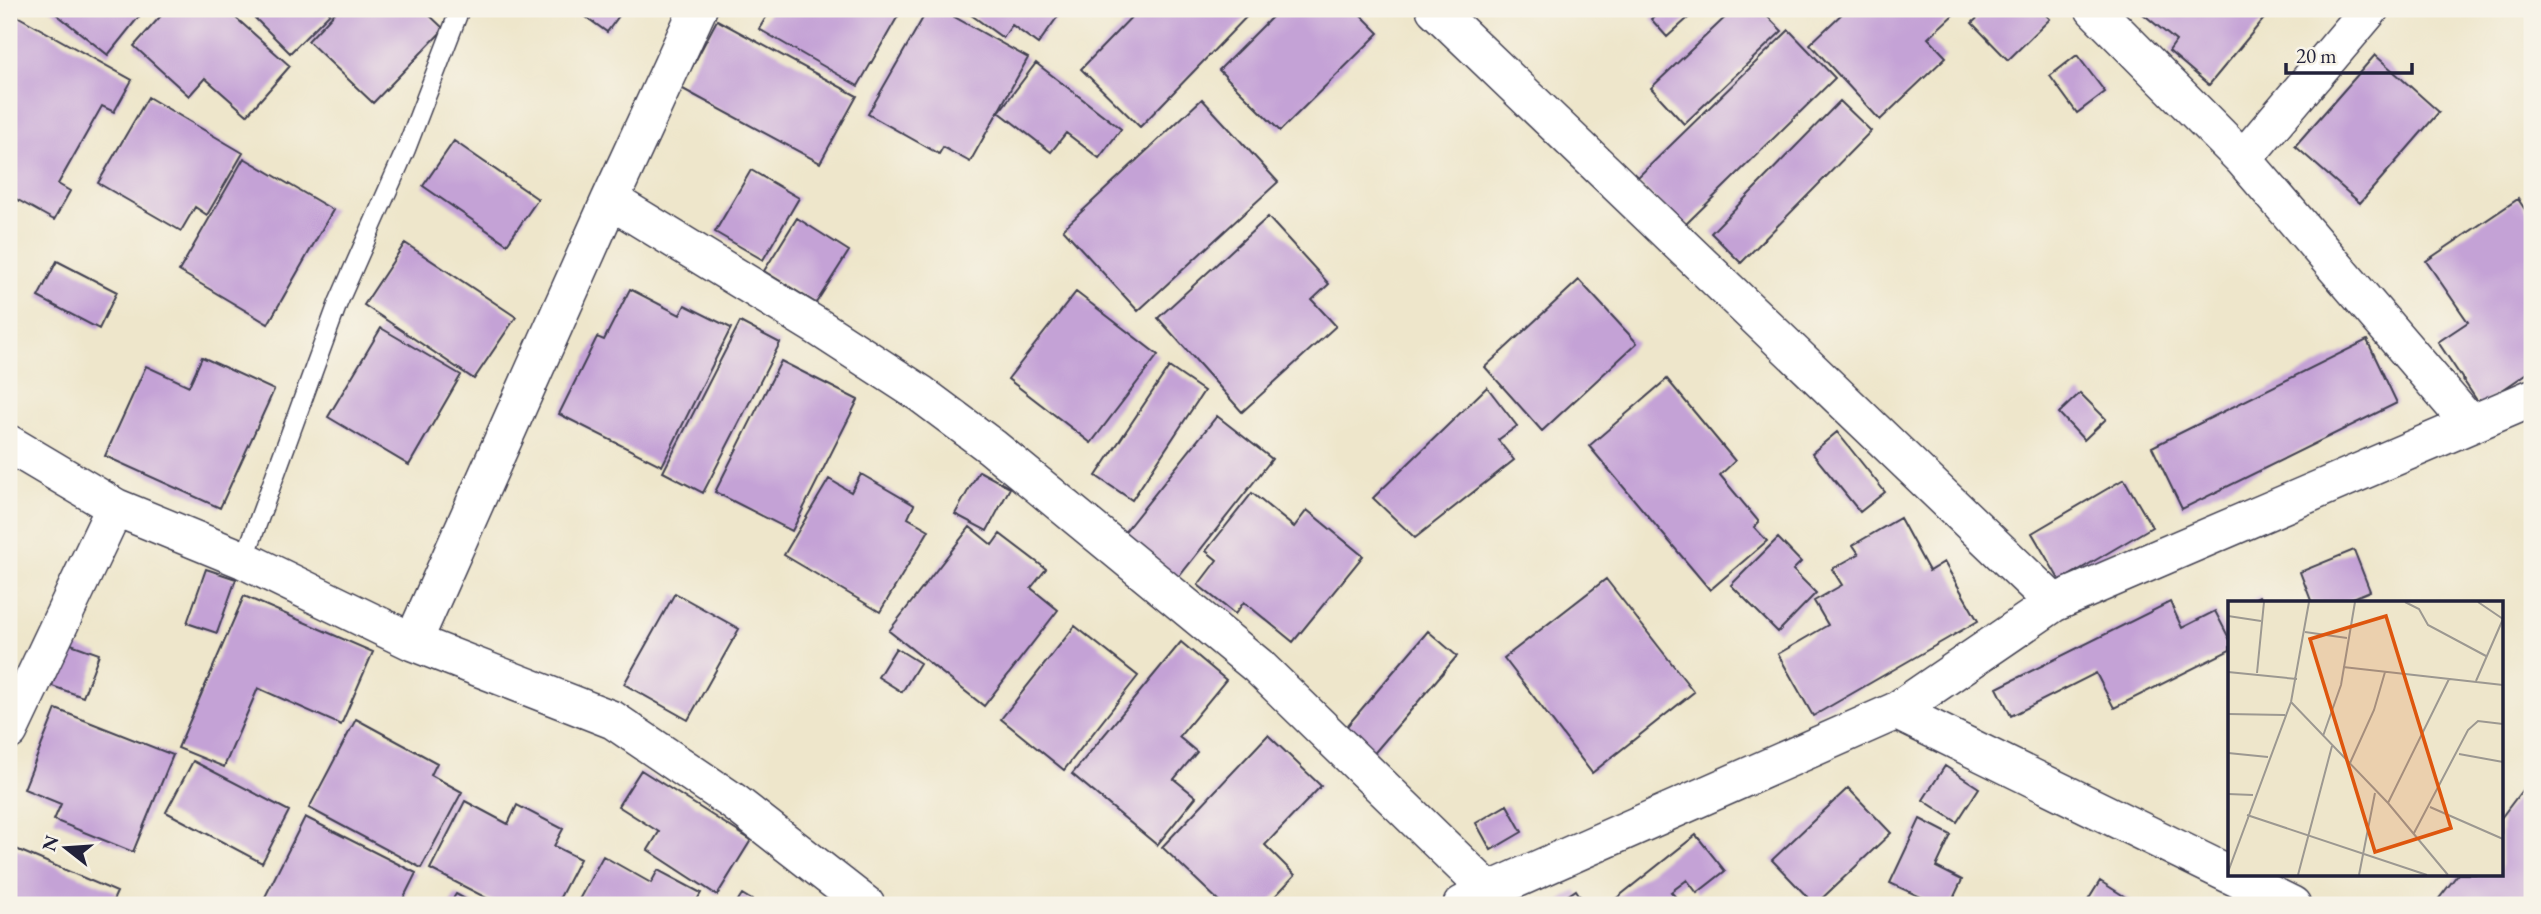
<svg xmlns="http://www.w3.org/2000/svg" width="2541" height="914" viewBox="0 0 2541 914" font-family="'EB Garamond',serif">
	<rect width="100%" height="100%" fill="#f7f3e8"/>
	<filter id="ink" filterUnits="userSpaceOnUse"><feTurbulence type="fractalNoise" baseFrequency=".0143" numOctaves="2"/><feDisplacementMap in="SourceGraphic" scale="14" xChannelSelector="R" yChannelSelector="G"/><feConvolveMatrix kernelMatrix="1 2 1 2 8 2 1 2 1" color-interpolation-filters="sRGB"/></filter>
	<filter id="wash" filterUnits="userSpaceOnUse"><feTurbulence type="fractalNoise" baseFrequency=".00686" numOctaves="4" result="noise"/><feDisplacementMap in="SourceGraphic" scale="28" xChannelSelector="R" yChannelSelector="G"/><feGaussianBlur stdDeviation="1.57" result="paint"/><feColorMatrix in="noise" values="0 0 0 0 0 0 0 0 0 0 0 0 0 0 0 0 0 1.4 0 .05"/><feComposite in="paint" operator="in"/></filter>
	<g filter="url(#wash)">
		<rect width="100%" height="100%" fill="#eee6cb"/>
		<g id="blocks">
			<path fill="#c4a2d6" d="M50,9H145L108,55Z
				M167,9H226L290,66L247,115L205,78L189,96L134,46Z
				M246,9H334L290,53Z
				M338,9H423L444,29L373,103L308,41Z
				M575,9H624L607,32Z
				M771,9H902L858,86L759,29Z
				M928,9H940L1028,58L970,162L943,147L939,154L868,114Z
				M963,9H1063L1038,44L1012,25L1003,38Z
				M1139,9H1254L1140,127L1081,69Z
				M1280,9H1355L1379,33L1280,131L1219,70Z
				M1647,9H1698L1667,37L1651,19L1654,16Z
				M1734,9H1760L1782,31L1684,124L1651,88Z
				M1847,9H1947L1953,15L1928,38L1946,57L1880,120L1810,44Z
				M1987,9H2040L2050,19L2008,60L1972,23Z
				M2137,9H2272L2209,85L2169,51L2176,41Z
				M17,16L132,80L114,112L102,106L58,184L70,191L54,220L9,195V31Z
				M717,20L857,96L820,163L681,88Z
				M1789,30L1835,78L1683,227L1636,179Z
				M2077,55L2105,92L2077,113L2050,76Z
				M2375,55L2439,112L2360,203L2295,146Z
				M1036,63L1121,129L1099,158L1066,133L1051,152L999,112Z
				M148,97L243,153L207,215L195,207L181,231L98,183Z
				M1202,99L1278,182L1138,311L1063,229Z
				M1840,101L1871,131L1741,263L1711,233Z
				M454,141L538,199L507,244L423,186Z
				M244,158L333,210L268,324L179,271Z
				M751,170L799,198L763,260L715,232Z
				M2518,199L2532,220V370L2480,405L2438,342L2468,322L2426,261Z
				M1268,217L1329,284L1312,300L1336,326L1242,412L1158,318Z
				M797,218L849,251L816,303L764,271Z
				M405,243L516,317L474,379L364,305Z
				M57,261L117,292L99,329L38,297Z
				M1579,280L1637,343L1542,431L1485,367Z
				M630,289L680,315L685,305L731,328L662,466L559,414L597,337L604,340Z
				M1076,292L1158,355L1091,443L1008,379Z
				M740,322L780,343L703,493L663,472Z
				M381,328L461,375L409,465L328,417Z
				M2367,340L2397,403L2182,509L2152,447Z
				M202,357L274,390L220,508L105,456L146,366L189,386Z
				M781,361L858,400L792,531L715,492Z
				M1169,367L1204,391L1132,500L1096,476Z
				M1667,379L1735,461L1720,475L1759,522L1754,527L1767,541L1710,590L1589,446Z
				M1487,387L1517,426L1498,440L1514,460L1415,538L1373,498Z
				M2080,393L2106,419L2084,440L2059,413Z
				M1217,416L1272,459L1178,578L1123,534Z
				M1837,432L1885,492L1860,512L1812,453Z
				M979,471L1010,488L987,531L955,514Z
				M861,474L914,505L908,518L929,530L880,612L784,555L829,479L851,492Z
				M2124,479L2152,527L2060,581L2032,533Z
				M1252,493L1294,527L1307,510L1363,556L1293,642L1244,602L1235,614L1198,585L1217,560L1206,551Z
				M1900,518L1929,571L1944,562L1978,621L1813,716L1778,654L1828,625L1814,601L1842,585L1832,569L1859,554L1853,545Z
				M970,527L992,545L1000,534L1046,569L1031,588L1058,610L984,706L889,631Z
				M1778,538L1801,562L1793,570L1816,593L1778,632L1731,585Z
				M2354,550L2370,591L2341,603H2312L2300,572Z
				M206,569L236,579L217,633L187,623Z
				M1606,579L1694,692L1592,773L1504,658Z
				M675,593L739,629L688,720L624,684Z
				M244,596L373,652L341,725L258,688L224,767L178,748Z
				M2259,596L2263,603H2247Z
				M2170,602L2182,628L2215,611L2230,640V650L2114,708L2096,673L2011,716L1997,688Z
				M1075,626L1138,676L1064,770L1001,719Z
				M1428,631L1457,656L1371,757L1342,732Z
				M1181,642L1226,680L1179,737L1197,752L1174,779L1196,797L1157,845L1072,774Z
				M68,643L99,654L83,697L52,686Z
				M896,648L920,663L902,692L878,677Z
				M56,709L173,755L133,852L54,820L61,804L24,789Z
				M356,719L437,763L431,775L462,792L421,868L309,808Z
				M1268,735L1321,786L1265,845L1295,875L1267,905H1223L1162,847Z
				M193,761L289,811L262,863L166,812Z
				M1945,766L1979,788L1957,822L1923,800Z
				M641,770L751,840L717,895L648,850L659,832L618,806Z
				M2532,777V905H2434L2458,874H2501V818Z
				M1848,788L1891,833L1815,905L1772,860Z
				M465,801L508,824L517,805L563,829L554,846L580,859L556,905H500L430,869Z
				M1507,805L1522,832L1491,850L1476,823Z
				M305,817L416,873L400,905H276L264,899Z
				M1920,819L1951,835L1936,867L1962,880L1950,905H1938L1890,883Z
				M1696,835L1725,871L1697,893L1687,880L1671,892L1681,903L1678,905H1608Z
				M9,846L117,892L111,905L9,903Z
				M603,856L651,883L658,870L701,893L694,905H576Z
				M2100,881L2138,905H2085Z
				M1576,890L1586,905H1554Z
				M456,894L476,905H449Z
				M742,894L760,905H735Z"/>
		</g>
	</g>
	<g filter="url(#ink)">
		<use href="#blocks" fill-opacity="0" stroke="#413f51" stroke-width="2"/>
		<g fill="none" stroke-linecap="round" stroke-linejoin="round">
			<defs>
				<path id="service" d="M244,560L338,303L406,149L460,9"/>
				<path id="minor" d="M1435,9L2054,603
					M2094,9L2243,159L2470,424
					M2243,159L2370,9
					M610,200L818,327L921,394L992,447L1258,666L1489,891
					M9,444L115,507L244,560L413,642L613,720L734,802L866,905
					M413,642L610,200L698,9
					M1896,711L2292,905
					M9,731L115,507
					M1462,905L1489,891L1896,711L2054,603L2532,398"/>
			</defs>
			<use href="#service" stroke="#413f51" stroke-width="21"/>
			<use href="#minor" stroke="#413f51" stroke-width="40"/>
			<use href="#service" stroke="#fff" stroke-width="18"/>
			<use href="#minor" stroke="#fff" stroke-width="37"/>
		</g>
	</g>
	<g transform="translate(2228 601)">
		<rect width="275" height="275" fill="#eee6cb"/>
		<path fill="none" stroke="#9c9891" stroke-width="2" d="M177,1L191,8L200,24L258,55M250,1L275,18M0,15L33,20M77,31L119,37M115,66L275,84M0,71L69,78M29,72L36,1M248,80L275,18M63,101L160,202L220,274M0,113L57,114M95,135L113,84L127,1M0,152L40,156M231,153L275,161M122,162L146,109L157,71M0,193L25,194M160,202L221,78M202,206L275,238M19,214L199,274M186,232L240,129L250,120L275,123M0,271L63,101L81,1M70,274L104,145M131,274L147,192"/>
		<path fill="#de560e" fill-opacity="0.15" stroke="#de560e" stroke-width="3.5" d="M158,15L223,227L147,251L82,38Z"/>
		<rect width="275" height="275" fill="none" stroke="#22223b" stroke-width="3.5"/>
	</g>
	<rect width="2541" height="914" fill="none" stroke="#f7f3e8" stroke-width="35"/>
	<g transform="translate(66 848) rotate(287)" stroke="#f7f3e8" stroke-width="5" paint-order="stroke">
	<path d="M0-5L12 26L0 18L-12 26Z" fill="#22223b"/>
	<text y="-10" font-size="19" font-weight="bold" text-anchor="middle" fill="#22223b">N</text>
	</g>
	<path d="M2286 63v10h126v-10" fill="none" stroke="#22223b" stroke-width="3.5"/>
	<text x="2296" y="63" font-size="21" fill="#22223b" stroke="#f7f3e8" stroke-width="5" paint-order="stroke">20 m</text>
</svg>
